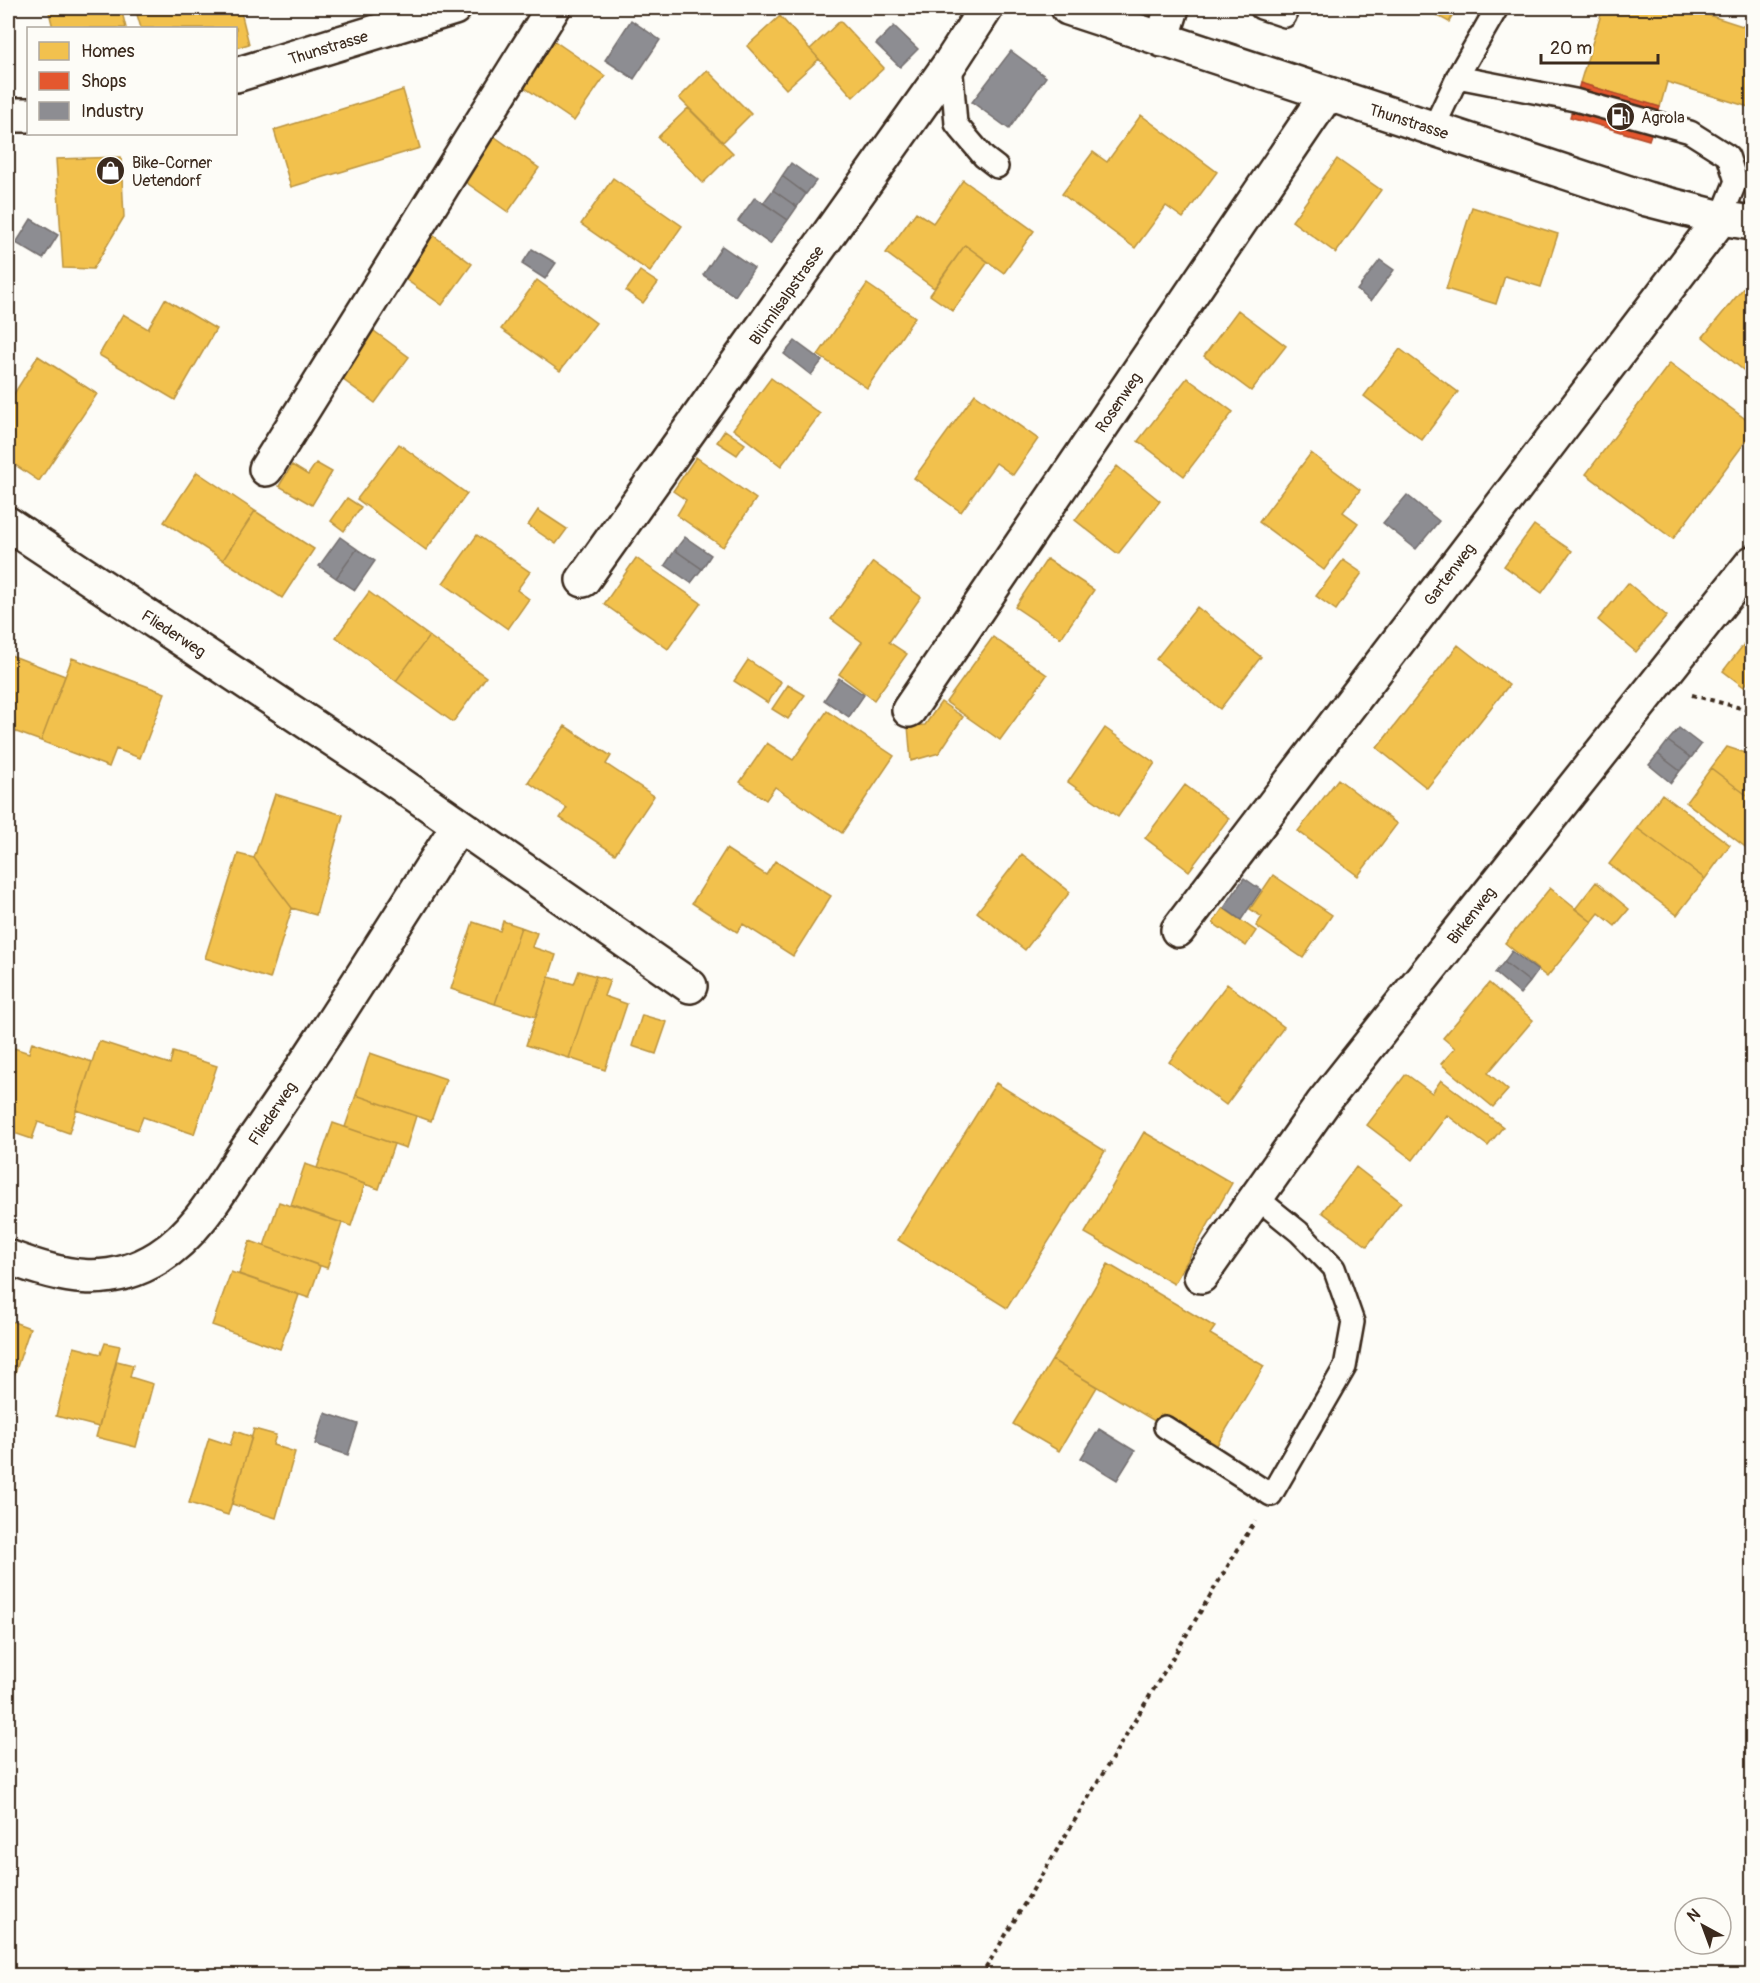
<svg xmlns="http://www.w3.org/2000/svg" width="1760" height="1983" viewBox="0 0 1760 1983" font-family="Pangolin,sans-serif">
	<rect width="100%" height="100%" fill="#fdfcf7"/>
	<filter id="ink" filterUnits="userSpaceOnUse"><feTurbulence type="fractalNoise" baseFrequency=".0167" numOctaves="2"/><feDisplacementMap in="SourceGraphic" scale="12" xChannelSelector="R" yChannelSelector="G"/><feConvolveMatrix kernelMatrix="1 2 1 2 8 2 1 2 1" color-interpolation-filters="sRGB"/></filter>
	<g filter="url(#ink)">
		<path fill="#f2c14e" stroke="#bb9440" stroke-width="1.5" d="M48,8H121L126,28H53Z
			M135,8H240L249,44L236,48V28H141Z
			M1423,8H1457L1449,22Z
			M1603,8H1697L1696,11L1752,29V108L1667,82L1660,107L1580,83Z
			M780,16L819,59L786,89L747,46Z
			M840,21L884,68L853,97L810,49Z
			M553,40L605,76L574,121L521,85Z
			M707,70L751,114L723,142L679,98Z
			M403,90L420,148L291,187L274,130Z
			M688,108L733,153L703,183L658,137Z
			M1141,115L1217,172L1183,218L1166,206L1135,248L1062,194L1093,152L1107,162Z
			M488,132L539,168L508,212L457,176Z
			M121,157L124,217L93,269L63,268L56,159Z
			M1337,159L1381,190L1336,253L1292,221Z
			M613,178L682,226L650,272L581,224Z
			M963,180L1034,231L1004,273L965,245L934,288L886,253L916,212L933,223Z
			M1472,207L1558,234L1541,287L1505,276L1496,304L1446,289Z
			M426,230L472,264L442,305L395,272Z
			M965,245L988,262L953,311L930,295Z
			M640,271L658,283L643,303L626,291Z
			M537,280L596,323L560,371L501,329Z
			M867,284L915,317L867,388L818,355Z
			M1745,286L1752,292V369L1748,374L1703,337Z
			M165,299L216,329L175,400L99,355L123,314L148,329Z
			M1238,310L1286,346L1251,391L1204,356Z
			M370,328L409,357L375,403L335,374Z
			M1400,349L1458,392L1422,440L1364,396Z
			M38,356L97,394L39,481L8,460V403Z
			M1670,363L1752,424V433L1673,539L1586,474Z
			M771,378L820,414L781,466L733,429Z
			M1187,378L1233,412L1184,476L1138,441Z
			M975,394L1038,439L1013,475L996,463L961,512L914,478Z
			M725,430L745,444L737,455L717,442Z
			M399,444L467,494L426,550L357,499Z
			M1311,453L1360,490L1343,512L1358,523L1324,570L1259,522Z
			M696,457L756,499L723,547L677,515L686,500L673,491Z
			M316,463L332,472L312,505L279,486L292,465L308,475Z
			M1117,466L1160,501L1118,554L1075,520Z
			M197,472L255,511L223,560L164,522Z
			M347,498L361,507L344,531L331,521Z
			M538,510L567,529L556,544L528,525Z
			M255,511L314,549L282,598L223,560Z
			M1534,525L1572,551L1542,593L1504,566Z
			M477,535L530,572L517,590L529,599L508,629L443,583Z
			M636,558L701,603L668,649L604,604Z
			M1047,559L1094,590L1061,638L1015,607Z
			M1343,560L1362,573L1336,610L1316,596Z
			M873,562L921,597L889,642L907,654L874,700L839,674L862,642L831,619Z
			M1628,583L1667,616L1636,652L1598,620Z
			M369,592L429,636L396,681L336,637Z
			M1197,607L1261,657L1220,709L1156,659Z
			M1752,620V633L1747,628Z
			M1752,634V676L1744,687L1723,671Z
			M429,636L486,677L453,722L396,681Z
			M993,637L1047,675L1000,740L946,702Z
			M1458,645L1509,685L1427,788L1377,748Z
			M8,654L65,676L41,741L8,729Z
			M72,658L165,693L140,758L116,749L109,767L41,741Z
			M748,660L781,682L768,703L734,681Z
			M788,685L805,695L788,719L772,709Z
			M941,702L963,717L939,753L911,761L908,726L925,725Z
			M827,711L894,756L842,833L775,787L766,800L740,782L767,743L793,760Z
			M565,726L611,756L606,764L654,796L615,854L560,818L567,808L528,782Z
			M1105,728L1155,763L1118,817L1068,782Z
			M1727,747L1752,755V799L1711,768Z
			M1711,768L1752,799V852L1686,802Z
			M1338,779L1397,824L1358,876L1298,831Z
			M1185,785L1229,818L1189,871L1145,838Z
			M275,794L343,815L316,915L292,908L254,858Z
			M1662,794L1730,845L1705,879L1637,828Z
			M1637,828L1705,879L1677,915L1609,864Z
			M726,849L766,875L775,861L831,896L793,956L743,924L737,932L692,903Z
			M238,854L254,858L292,908L270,979L205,958Z
			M1022,854L1070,892L1025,950L977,912Z
			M1273,875L1332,915L1303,958L1256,926L1262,917L1250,909Z
			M1596,882L1629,909L1615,926L1599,913L1592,922L1575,909Z
			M1550,888L1592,922L1547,977L1505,943Z
			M1223,908L1256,931L1246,946L1213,923Z
			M503,921L521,927L495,1004L451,989L473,922L500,931Z
			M521,927L537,933L532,947L556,955L536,1017L495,1004Z
			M579,971L596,976L569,1058L526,1045L549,977L574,984Z
			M596,976L610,980L604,996L627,1004L605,1070L569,1058Z
			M1489,983L1533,1020L1488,1073L1508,1090L1493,1107L1441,1064L1455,1048L1443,1038Z
			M1227,984L1284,1027L1226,1105L1169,1062Z
			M642,1015L667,1022L656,1054L632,1046Z
			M99,1041L170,1064L173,1052L217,1066L194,1134L143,1117L138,1130L76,1110Z
			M32,1042L92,1062L69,1133L38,1122L32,1139L8,1131V1046L29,1053Z
			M370,1053L446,1079L431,1121L356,1095Z
			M1406,1074L1432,1093L1441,1080L1503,1127L1488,1146L1447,1115L1413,1160L1367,1125Z
			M996,1083L1105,1151L1007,1308L898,1240Z
			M356,1095L416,1116L406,1148L345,1127Z
			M333,1123L394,1144L379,1189L317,1168Z
			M1144,1132L1232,1183L1174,1284L1085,1233Z
			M305,1164L365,1184L351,1226L291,1205Z
			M1356,1167L1401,1202L1367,1246L1322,1212Z
			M279,1202L342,1223L327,1268L264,1246Z
			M250,1241L320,1266L309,1298L239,1274Z
			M1108,1264L1215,1327L1210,1334L1264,1366L1217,1445L1163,1414L1158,1423L1052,1360Z
			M231,1272L299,1295L280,1349L212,1325Z
			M8,1320L30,1328L8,1394Z
			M105,1343L120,1346L99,1427L56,1416L74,1347L101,1354Z
			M1052,1360L1097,1387L1059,1451L1013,1424Z
			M117,1361L133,1365L130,1377L153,1384L136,1447L96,1437Z
			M254,1429L276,1435L273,1445L295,1452L276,1518L232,1504Z
			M235,1431L252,1437L228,1515L189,1503L209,1438L230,1445Z"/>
		<path fill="#e4572e" stroke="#b14a29" stroke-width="1.5" d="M1580,83L1660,107L1649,140L1570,117Z"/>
		<path fill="#8d8d92" stroke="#746f6f" stroke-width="1.5" d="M631,20L660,40L634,79L605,60Z
			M894,26L918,49L900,67L876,44Z
			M1011,51L1046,77L1009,129L972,102Z
			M791,163L816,181L806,194L782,176Z
			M782,176L806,194L797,207L773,190Z
			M773,190L797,207L788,220L763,203Z
			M755,197L788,220L770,244L738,221Z
			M31,219L58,235L43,259L16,243Z
			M722,246L754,268L735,296L703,275Z
			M532,249L556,263L545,279L522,264Z
			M1380,260L1394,270L1371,301L1357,290Z
			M795,341L822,361L811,375L784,354Z
			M1407,495L1439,521L1416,549L1383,523Z
			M340,537L357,549L336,578L319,566Z
			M685,537L711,555L702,569L675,550Z
			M357,549L375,561L355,590L336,578Z
			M675,550L702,569L691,583L665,565Z
			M839,678L864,695L849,717L824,700Z
			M1679,728L1701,745L1691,758L1668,741Z
			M1668,741L1691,758L1680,771L1658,754Z
			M1658,754L1680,771L1671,783L1649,765Z
			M1244,878L1261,890L1241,920L1224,908Z
			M1512,951L1538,971L1530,982L1504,962Z
			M1504,962L1530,982L1520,994L1495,973Z
			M325,1413L358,1424L348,1455L315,1444Z
			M1099,1429L1135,1451L1117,1480L1081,1458Z"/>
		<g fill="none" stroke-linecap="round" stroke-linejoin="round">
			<defs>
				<path id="lane" d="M1261,8L1285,16
					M951,62L956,124L984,157L997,167
					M1457,77L1575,100L1690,132L1728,156L1736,181L1721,218
					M1433,129L1459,74L1497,8
					M1165,1427L1271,1495L1345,1367L1353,1322L1334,1268L1299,1232L1256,1197"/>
				<path id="street" d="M1162,40L1172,8
					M266,469L553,8
					M8,524L387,775L690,986
					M583,580L951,62L986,8
					M909,710L1327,94
					M1178,930L1721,218
					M8,1257C60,1277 108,1289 159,1257C199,1232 224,1183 250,1145C323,1041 389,933 458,826
					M1201,1276L1323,1103L1752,563"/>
				<path id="secondary" d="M1068,8L1647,199L1721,218L1752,223
					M236,75L454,8
					M8,115H28"/>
			</defs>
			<use href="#lane" stroke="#3b2a1e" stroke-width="26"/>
			<use href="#street" stroke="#3b2a1e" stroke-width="38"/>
			<use href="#secondary" stroke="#3b2a1e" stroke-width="38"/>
			<path stroke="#3b2a1e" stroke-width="4" stroke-dasharray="4.5 4.5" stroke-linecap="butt" d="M1692,695L1752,711
				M981,1976L1255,1521"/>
			<use href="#lane" stroke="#fdfcf7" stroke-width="21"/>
			<use href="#street" stroke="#fdfcf7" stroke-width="33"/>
			<use href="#secondary" stroke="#fdfcf7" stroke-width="33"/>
		</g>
	</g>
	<defs>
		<symbol id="fuel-disc" viewBox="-11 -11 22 22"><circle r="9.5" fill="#3b2a1e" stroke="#fdfcf7"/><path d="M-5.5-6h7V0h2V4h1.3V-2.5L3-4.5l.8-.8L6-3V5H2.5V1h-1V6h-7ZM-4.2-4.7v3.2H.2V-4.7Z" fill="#fff"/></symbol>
		<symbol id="shop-disc" viewBox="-11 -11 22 22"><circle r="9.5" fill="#3b2a1e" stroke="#fdfcf7"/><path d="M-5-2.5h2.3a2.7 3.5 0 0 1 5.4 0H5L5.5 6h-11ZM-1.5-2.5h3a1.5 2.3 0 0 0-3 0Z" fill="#fff"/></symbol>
	</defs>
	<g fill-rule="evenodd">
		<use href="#fuel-disc" x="1604" y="100" width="33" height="33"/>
		<use href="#shop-disc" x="94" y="154" width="33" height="33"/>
	</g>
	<g text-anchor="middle" stroke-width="6" stroke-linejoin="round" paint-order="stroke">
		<g font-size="16" fill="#3b2a1e" stroke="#fdfcf7">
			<text transform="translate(328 47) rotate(-17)" y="6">Thunstrasse</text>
			<text transform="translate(1409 121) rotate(18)" y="6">Thunstrasse</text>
			<text transform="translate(786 295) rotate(-55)" y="6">Blümlisalpstrasse</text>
			<text transform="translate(1118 402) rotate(-56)" y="6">Rosenweg</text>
			<text transform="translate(1449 574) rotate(-53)" y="6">Gartenweg</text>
			<text transform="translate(174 633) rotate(33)" y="6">Fliederweg</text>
			<text transform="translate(1471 915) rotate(-52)" y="6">Birkenweg</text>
			<text transform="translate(272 1113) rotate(-56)" y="6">Fliederweg</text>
		</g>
		<g font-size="16" fill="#3b2a1e" stroke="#fdfcf7" text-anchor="start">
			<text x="1641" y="123">Agrola</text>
			<text x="132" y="168">Bike-Corner<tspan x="132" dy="18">Uetendorf</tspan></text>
		</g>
	</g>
	<rect width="1760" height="1983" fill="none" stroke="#fdfcf7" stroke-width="30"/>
	<rect x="15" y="15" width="1730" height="1953" fill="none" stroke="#3b2a1e" stroke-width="2" filter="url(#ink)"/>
	<rect x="27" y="27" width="210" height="108" fill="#fdfcf7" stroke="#afa8a0" stroke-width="1.5"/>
	<rect x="39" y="42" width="30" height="18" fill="#f2c14e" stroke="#afa8a0" stroke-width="1.5"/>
	<text x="81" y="57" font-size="18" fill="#3b2a1e">Homes</text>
	<rect x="39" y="72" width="30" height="18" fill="#e4572e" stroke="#afa8a0" stroke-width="1.5"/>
	<text x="81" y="87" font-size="18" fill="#3b2a1e">Shops</text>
	<rect x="39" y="102" width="30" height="18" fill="#8d8d92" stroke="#afa8a0" stroke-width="1.5"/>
	<text x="81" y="117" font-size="18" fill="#3b2a1e">Industry</text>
	<g transform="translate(1703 1926) rotate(319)"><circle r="28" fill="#fdfcf7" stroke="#afa8a0" stroke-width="1.5"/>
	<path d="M0-4.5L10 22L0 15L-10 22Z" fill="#3b2a1e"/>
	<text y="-9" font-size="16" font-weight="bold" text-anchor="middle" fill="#3b2a1e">N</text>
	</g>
	<path d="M1541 54v9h117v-9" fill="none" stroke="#3b2a1e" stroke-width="3"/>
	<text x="1550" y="54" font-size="18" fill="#3b2a1e" stroke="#fdfcf7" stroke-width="4.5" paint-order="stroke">20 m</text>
</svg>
